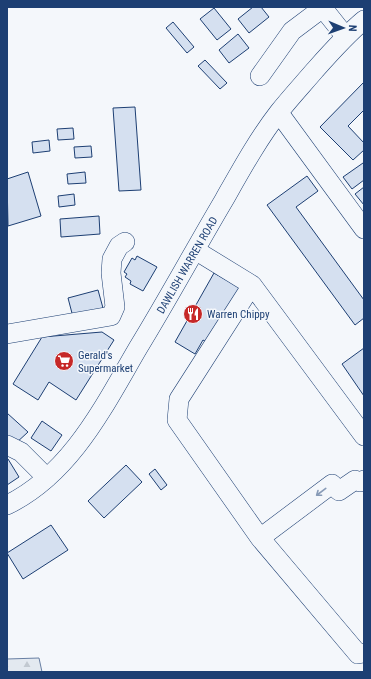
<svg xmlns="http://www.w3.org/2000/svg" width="371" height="679" viewBox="0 0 371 679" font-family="'Roboto Condensed',sans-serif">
	<defs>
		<pattern id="forest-firs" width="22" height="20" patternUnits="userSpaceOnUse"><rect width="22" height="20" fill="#e3e9f0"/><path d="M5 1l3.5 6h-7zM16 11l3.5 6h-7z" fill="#c2c9d1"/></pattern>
	</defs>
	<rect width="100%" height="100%" fill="#f4f7fb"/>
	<path fill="url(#forest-firs)" stroke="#687fa3" d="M39,658L42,672H7V659Z"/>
	<path fill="#d5e0f0" stroke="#1d3f73" d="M253,7H261L269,17L249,33L238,19Z
		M214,8L231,29L217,40L200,19Z
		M173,22L194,47L187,53L166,28Z
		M238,34L249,48L229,63L219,50Z
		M205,60L227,83L220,89L198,66Z
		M364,82V110L348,126L364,143V150L353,160L320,127Z
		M135,107L141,190L119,191L113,108Z
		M73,128L74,139L58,140L57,129Z
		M49,140L50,151L33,153L32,142Z
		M91,146L92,157L75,158L74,147Z
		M363,163L364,164V180L352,189L343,177Z
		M28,172L41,216L8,226L7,179Z
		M85,172L86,183L68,184L67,174Z
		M307,176L318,191L296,207L364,300V318L355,325L267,205Z
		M364,187V205L355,194Z
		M74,194L75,205L59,207L58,196Z
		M99,216L100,234L61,237L60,219Z
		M137,256L157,267L143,291L130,284L131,281L125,277L127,274L124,272L132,258L135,260Z
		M214,273L241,288L210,344L203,340L195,354L175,342Z
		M98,290L103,308L73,317L68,298Z
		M102,332L114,340L76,400L49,382L38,400L13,384L42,337Z
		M364,348V396L342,364Z
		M7,413L28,432L15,444L7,436Z
		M42,421L62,435L51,451L31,438Z
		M8,459L19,477L7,485V460Z
		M126,465L142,482L104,518L88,501Z
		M155,469L167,485L161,490L149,474Z
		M51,525L68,550L23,579L7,553Z"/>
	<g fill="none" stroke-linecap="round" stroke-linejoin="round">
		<defs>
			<path id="minor" d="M322,7L345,36
				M260,76L292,31L324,7
				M279,113L364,229
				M195,250L252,285L364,436
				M252,285L179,399L177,420L260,538L358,654L364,653
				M7,334L111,316L115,307L111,273L112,259L119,246L125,242
				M7,445L21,452L47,478
				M7,505C71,474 104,406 138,348C168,299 195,249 224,200C241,170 258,139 279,112C291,97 303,84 315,70C331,52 346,35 364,20
				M260,538L332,484L339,491L355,480L360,482L364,480"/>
		</defs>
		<use href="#minor" stroke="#1d3f73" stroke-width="20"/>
		<use href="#minor" stroke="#f4f7fb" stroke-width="19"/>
	</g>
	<defs><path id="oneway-shaft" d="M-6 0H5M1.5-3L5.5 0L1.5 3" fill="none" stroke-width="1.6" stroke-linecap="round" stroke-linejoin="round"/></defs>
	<use stroke="#889bb7" href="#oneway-shaft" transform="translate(321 492) rotate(143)"/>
	<defs>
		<symbol id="restaurant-disc" viewBox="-11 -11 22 22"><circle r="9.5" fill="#c62828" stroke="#f4f7fb"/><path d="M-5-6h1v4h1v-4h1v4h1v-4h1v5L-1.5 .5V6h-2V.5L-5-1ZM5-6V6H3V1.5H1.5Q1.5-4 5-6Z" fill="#fff"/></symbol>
		<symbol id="supermarket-disc" viewBox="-11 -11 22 22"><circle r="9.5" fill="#c62828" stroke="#f4f7fb"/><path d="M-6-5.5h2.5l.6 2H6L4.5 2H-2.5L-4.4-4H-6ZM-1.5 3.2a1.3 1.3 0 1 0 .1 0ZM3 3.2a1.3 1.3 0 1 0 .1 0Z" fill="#fff"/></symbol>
	</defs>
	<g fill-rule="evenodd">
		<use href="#restaurant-disc" x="182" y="303" width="22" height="22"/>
		<use href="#supermarket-disc" x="53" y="350" width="22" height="22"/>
	</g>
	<g text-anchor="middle" stroke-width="3" stroke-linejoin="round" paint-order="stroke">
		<g font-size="11" fill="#1d3f73" stroke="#f4f7fb">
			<text transform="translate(187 265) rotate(-60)" y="4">DAWLISH WARREN ROAD</text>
		</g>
		<g font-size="11" fill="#1d3f73" stroke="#f4f7fb" text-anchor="start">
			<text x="207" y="318">Warren Chippy</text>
			<text x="78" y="359">Gerald's<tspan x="78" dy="13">Supermarket</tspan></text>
		</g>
	</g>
	<rect width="371" height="679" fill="none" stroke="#1d3f73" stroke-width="16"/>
	<g transform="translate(343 28) rotate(92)" stroke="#f4f7fb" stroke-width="3" paint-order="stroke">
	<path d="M0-3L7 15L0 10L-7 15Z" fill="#1d3f73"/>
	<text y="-6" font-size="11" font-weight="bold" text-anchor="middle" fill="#1d3f73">N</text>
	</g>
</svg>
